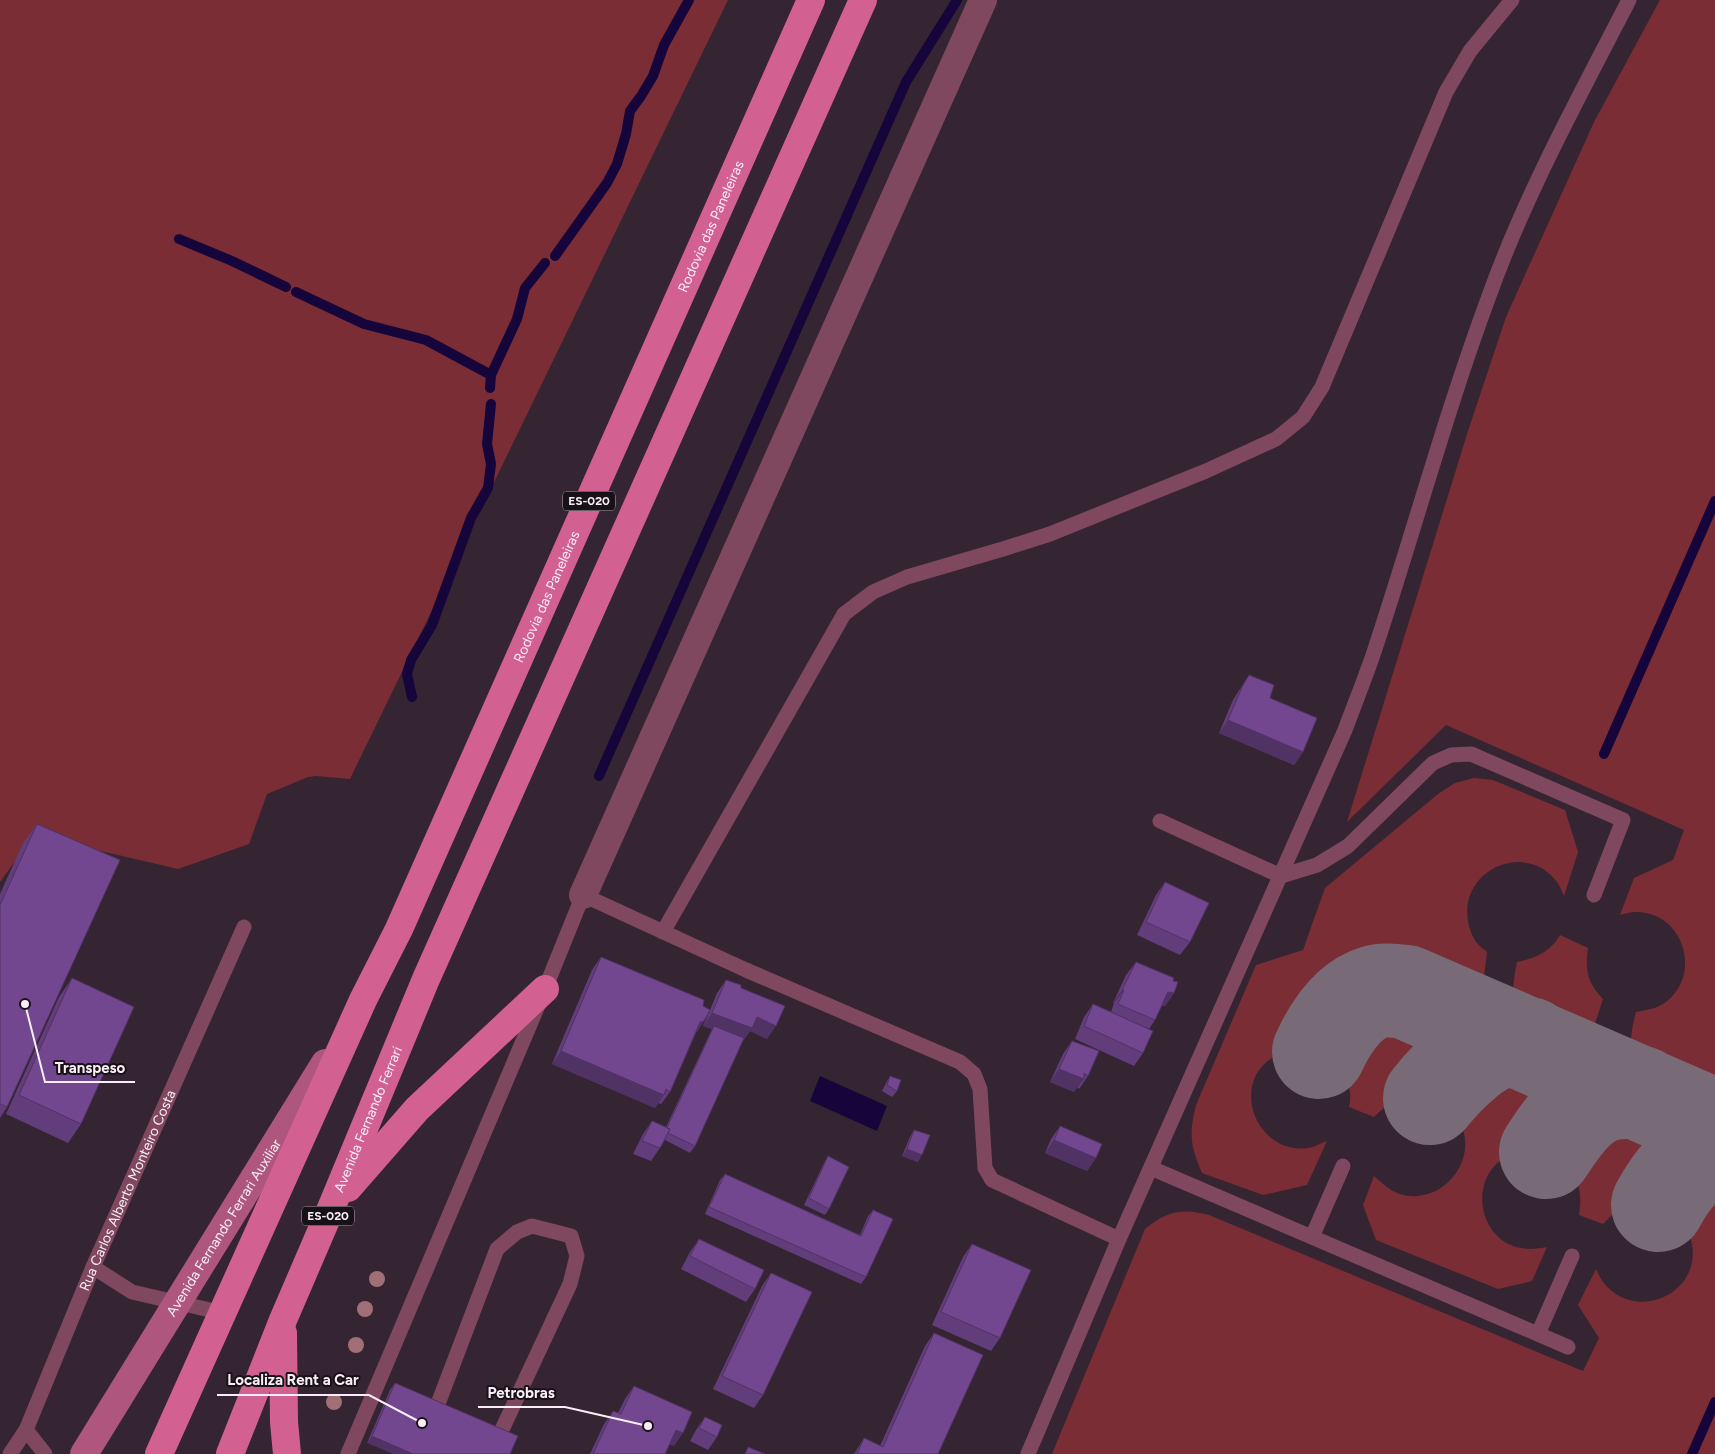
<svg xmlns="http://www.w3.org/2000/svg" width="1715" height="1454" viewBox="0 0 1715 1454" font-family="Figtree,sans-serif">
	<rect width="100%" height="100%" fill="#352532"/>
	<path fill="#7a2d34" d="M0,0H728L350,779L316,776L308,777L267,794L249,844L178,869L88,848L26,846L0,882Z
		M1660,0H1715V1113L1638,1078C1629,1051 1629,1039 1636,1012C1646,1010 1657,1009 1666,1002C1703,973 1683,911 1635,912C1630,912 1625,914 1620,915L1634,878L1673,860L1684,830L1446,725L1347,822L1468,431L1506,317L1594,122Z
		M1474,778L1493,780L1565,810L1578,852L1564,896C1562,892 1560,886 1557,882C1526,840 1459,870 1468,921C1469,928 1472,936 1476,942C1479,946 1484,949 1487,952L1483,985L1484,1018L1413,987L1386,985L1359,992L1336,1005L1317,1024L1304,1048C1294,1049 1284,1050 1275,1056C1226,1084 1259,1160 1313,1147C1318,1145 1323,1142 1327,1141L1307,1185L1263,1195L1202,1173C1190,1145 1189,1134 1196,1105L1256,965L1303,950L1325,888L1438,794L1455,783Z
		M1560,935L1588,948C1585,969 1587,983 1603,999L1593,1030L1592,1064L1526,1037C1512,1006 1510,996 1517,962C1536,958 1550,952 1560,935Z
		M1385,1015L1403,1016L1473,1044C1443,1060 1433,1068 1414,1097C1395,1099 1387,1104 1374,1117L1349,1107C1354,1089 1344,1073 1333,1060C1345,1033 1356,1022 1385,1015Z
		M1513,1063L1586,1094C1557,1112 1548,1121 1530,1150C1520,1152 1510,1153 1501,1160C1470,1183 1479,1236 1516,1247C1527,1250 1537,1249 1547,1247L1532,1281L1498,1289L1376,1240L1363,1205L1374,1176C1382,1183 1390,1191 1400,1194C1437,1206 1475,1167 1463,1130C1459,1120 1451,1113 1444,1106L1463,1084L1486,1070Z
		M1623,1116L1691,1143C1666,1162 1657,1174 1643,1203C1624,1206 1616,1210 1603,1224L1579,1215C1583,1189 1578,1177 1560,1159C1577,1129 1589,1121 1623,1116Z
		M1715,1164V1454H1052L1145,1229C1167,1211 1182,1208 1209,1215L1583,1371L1599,1338L1578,1305L1596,1269C1598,1273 1600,1278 1603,1282C1634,1323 1701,1295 1692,1244C1691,1237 1688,1229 1684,1223C1681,1219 1676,1215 1673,1212C1682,1191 1691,1170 1715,1164Z"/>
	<path fill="#15053b" d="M820,1076L887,1106L877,1131L810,1101Z"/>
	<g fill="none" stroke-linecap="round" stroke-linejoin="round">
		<path stroke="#15053b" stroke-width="10" d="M179,239L232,261L286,287
			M555,256L607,183L617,164L626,134L630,111L641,96L653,76L664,45L689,0
			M296,292L364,324L426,340L491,375
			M490,388L491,375L517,319L525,288L545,263
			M412,697L407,674L411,660L432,625L471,518L488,488L491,464L487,444L491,404
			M1604,754L1715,501
			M599,776L906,82L957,0
			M1692,1454L1715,1402"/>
		<path stroke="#786a76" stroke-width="94" d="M1319,1052C1330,1028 1348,1000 1375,992C1384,989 1397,991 1406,992L1715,1126
			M1430,1098C1446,1078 1482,1040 1510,1040C1516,1040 1523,1043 1529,1044
			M1546,1152C1571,1114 1591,1086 1641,1093
			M1658,1205C1671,1181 1687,1159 1715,1152"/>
		<g stroke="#80485f" stroke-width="15">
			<path d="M1160,821L1281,876L1317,865L1348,846L1433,763L1451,755L1471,754L1623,820L1594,895"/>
			<path d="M663,932L844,614L873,592L907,577L1003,549L1050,534L1206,471L1276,439L1303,417L1322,387L1446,92L1470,51L1512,0"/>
			<path d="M1151,1168L1568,1347"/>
			<path d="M1312,1237L1343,1166"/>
			<path d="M93,1267L132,1292L223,1313"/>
			<path d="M1538,1334L1572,1256"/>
			<path d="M436,1409L497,1249L517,1232L532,1226L571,1236L577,1256L570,1284L499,1436"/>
			<path d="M26,1430L45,1454"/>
			<path id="s1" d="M10,1454L26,1430L93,1267L244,927"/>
			<path d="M348,1454L545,989L583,895L746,970L960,1062L974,1074L980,1089L985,1168L992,1180L1119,1239"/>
			<path d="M1028,1454L1119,1239L1345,730C1355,703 1366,676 1375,649C1414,531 1446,412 1489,296C1526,193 1579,97 1629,0"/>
		</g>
		<path stroke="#80485f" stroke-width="28" d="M583,895L983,0"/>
		<path stroke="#ae567b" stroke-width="28" id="s2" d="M84,1454L325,1063"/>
		<g stroke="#d26091" stroke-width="28">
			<path d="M348,1188L417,1109L545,989"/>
			<path d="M283,1333L284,1422L287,1454"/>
			<path id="s3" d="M159,1454L363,1000L399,929L811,0"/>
			<path id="s4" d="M230,1454L283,1320L332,1206L426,979L863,0"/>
		</g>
	</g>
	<g fill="#a16f76">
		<circle cx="377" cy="1279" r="8"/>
		<circle cx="365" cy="1309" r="8"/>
		<circle cx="356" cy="1345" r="8"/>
		<circle cx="334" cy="1402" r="8"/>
	</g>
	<path fill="#623d7b" d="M1249,675L1270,698L1303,752L1294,765L1219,733L1233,700Z
		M37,824L7,1107L0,1118V894L23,843Z
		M1165,882L1190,942L1180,955L1137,935L1156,895Z
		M601,957L703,1006L710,1010L717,993L726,980L741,988L767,1039L750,1031L743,1041L695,1146L690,1153L665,1140L660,1148L651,1161L633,1154L643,1134L652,1121L666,1127L712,1029L703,1026L709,1012L704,1021L696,1033L670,1092L661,1104L658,1103L655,1108L552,1064L592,970Z
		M1136,962L1173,981L1174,993L1165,1006H1162L1155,1020L1149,1029L1143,1053L1134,1066L1075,1039L1084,1017L1093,1004L1111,1012L1114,1003H1113L1126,975Z
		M72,978L81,1124L68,1143L6,1114L59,997Z
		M1072,1041L1088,1076L1079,1089L1077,1087L1074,1092L1050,1082L1063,1054Z
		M890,1076L897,1091L892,1097L882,1091L886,1083Z
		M1060,1126L1096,1158L1087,1171L1045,1153L1051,1139Z
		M914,1130L918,1162L902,1156L910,1137Z
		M828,1156L829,1209L825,1215L804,1205L824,1163Z
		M725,1174L860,1235L868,1216L873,1210L866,1277L861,1284L705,1214L720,1180Z
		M699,1239L755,1289L746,1302L681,1269L690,1252Z
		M972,1244L1000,1338L991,1351L932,1325L963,1257Z
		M771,1273L763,1395L754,1408L713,1389L762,1286Z
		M934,1333L938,1454H854L864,1438L880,1446L925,1346Z
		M395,1383L518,1436L367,1443L390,1390Z
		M634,1386L674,1446L670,1444L665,1454H590L604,1424L613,1411L618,1413L625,1399Z
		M705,1417L717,1437L708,1450L690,1441L696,1430Z"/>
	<path fill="#503264" d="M1228,720L1303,752L1294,765L1219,733Z
		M1122,990H1124L1114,1003H1113Z
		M1168,992L1174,993L1165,1006L1159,1005Z
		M712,1013L757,1017L776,1026L767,1039L750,1031L743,1041L712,1030L714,1026L712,1029L703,1026Z
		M704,1021L695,1034L700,1022Z
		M561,1051L664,1095L655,1108L552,1064Z
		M1059,1069L1084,1079L1074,1092L1050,1082Z
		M1054,1140L1096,1158L1087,1171L1045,1153Z
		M907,1149L922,1155L918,1162L902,1156Z
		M676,1430L683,1433L674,1446L667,1443Z
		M372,1436L413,1454H393L367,1443Z"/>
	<path fill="#72478f" stroke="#503264" d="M1249,675L1274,685L1270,698L1317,718L1303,752L1228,720L1242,687Z
		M37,824L120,860L7,1107L0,1104V905Z
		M1165,882L1209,903L1190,942L1146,922Z
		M601,957L704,1000L703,1006L710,1010L704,1021L700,1022L670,1092L666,1089L664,1095L561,1051Z
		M1136,962L1174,978L1173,981L1178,982L1174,993L1168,992L1155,1020L1118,1004L1124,990H1122Z
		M72,978L134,1007L81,1124L19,1095Z
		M726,980L741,985V988L785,1006L776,1026L757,1017L752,1028L712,1013Z
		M1093,1004L1153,1031L1143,1053L1084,1026Z
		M714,1026L744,1038L695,1146L668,1133L670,1129L667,1128Z
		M1072,1041L1099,1051L1088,1076L1084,1073V1079L1059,1069Z
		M890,1076L901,1080L897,1091L887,1085Z
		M652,1121L670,1129L660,1148L642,1141Z
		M1060,1126L1102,1144L1096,1158L1054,1140Z
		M914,1130L930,1135L922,1155L907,1149Z
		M828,1156L849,1167L829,1209L809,1198Z
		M725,1174L861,1236L873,1210L893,1219L866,1277L709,1207Z
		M699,1239L764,1270L755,1289L690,1256Z
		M972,1244L1031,1270L1000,1338L941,1312Z
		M771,1273L812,1292L763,1395L722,1376Z
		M934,1333L983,1355L938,1454H857L864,1438L883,1447Z
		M395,1383L518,1436L510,1454H413L372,1436Z
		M634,1386L692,1412L683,1433L676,1430L665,1454H593L613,1411L621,1414Z
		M705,1417L722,1425L717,1437L699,1428Z
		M748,1447L765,1454H745Z"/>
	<g text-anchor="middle" stroke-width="4" stroke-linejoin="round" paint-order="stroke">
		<g fill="#181117" stroke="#b6acb4" stroke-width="1">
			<rect x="563" y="491.5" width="52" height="19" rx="4"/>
			<rect x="302" y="1206.5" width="52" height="19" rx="4"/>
		</g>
		<g font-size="12" font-weight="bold" fill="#f9eef7">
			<text x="589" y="505">ES-020</text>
			<text x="328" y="1220">ES-020</text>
		</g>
		<g font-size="14" fill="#f9eef7" stroke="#181117">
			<text dy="5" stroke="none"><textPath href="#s3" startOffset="1346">Rodovia das Paneleiras</textPath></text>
			<text dy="5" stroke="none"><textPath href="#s3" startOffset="941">Rodovia das Paneleiras</textPath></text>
			<text dy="5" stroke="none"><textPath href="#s4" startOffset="362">Avenida Fernando Ferrari</textPath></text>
			<text dy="5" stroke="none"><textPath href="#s1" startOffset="289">Rua Carlos Alberto Monteiro Costa</textPath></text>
			<text dy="5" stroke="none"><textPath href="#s2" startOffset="266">Avenida Fernando Ferrari Auxiliar</textPath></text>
		</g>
	</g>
	<path fill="none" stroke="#f9eef7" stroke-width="2" d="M25 1004L45 1082H135M422 1423L369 1395H217M648 1426L565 1407H478"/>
	<g fill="#f9eef7" stroke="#181117" stroke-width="2">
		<circle cx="25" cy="1004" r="5"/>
		<circle cx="422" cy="1423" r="5"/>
		<circle cx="648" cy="1426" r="5"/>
	</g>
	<g font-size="15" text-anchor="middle" font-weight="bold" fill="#f9eef7" stroke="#181117" stroke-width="4" stroke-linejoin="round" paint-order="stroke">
		<text x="90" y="1073">Transpeso</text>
		<text x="293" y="1385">Localiza Rent a Car</text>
		<text x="521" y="1398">Petrobras</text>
	</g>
</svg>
